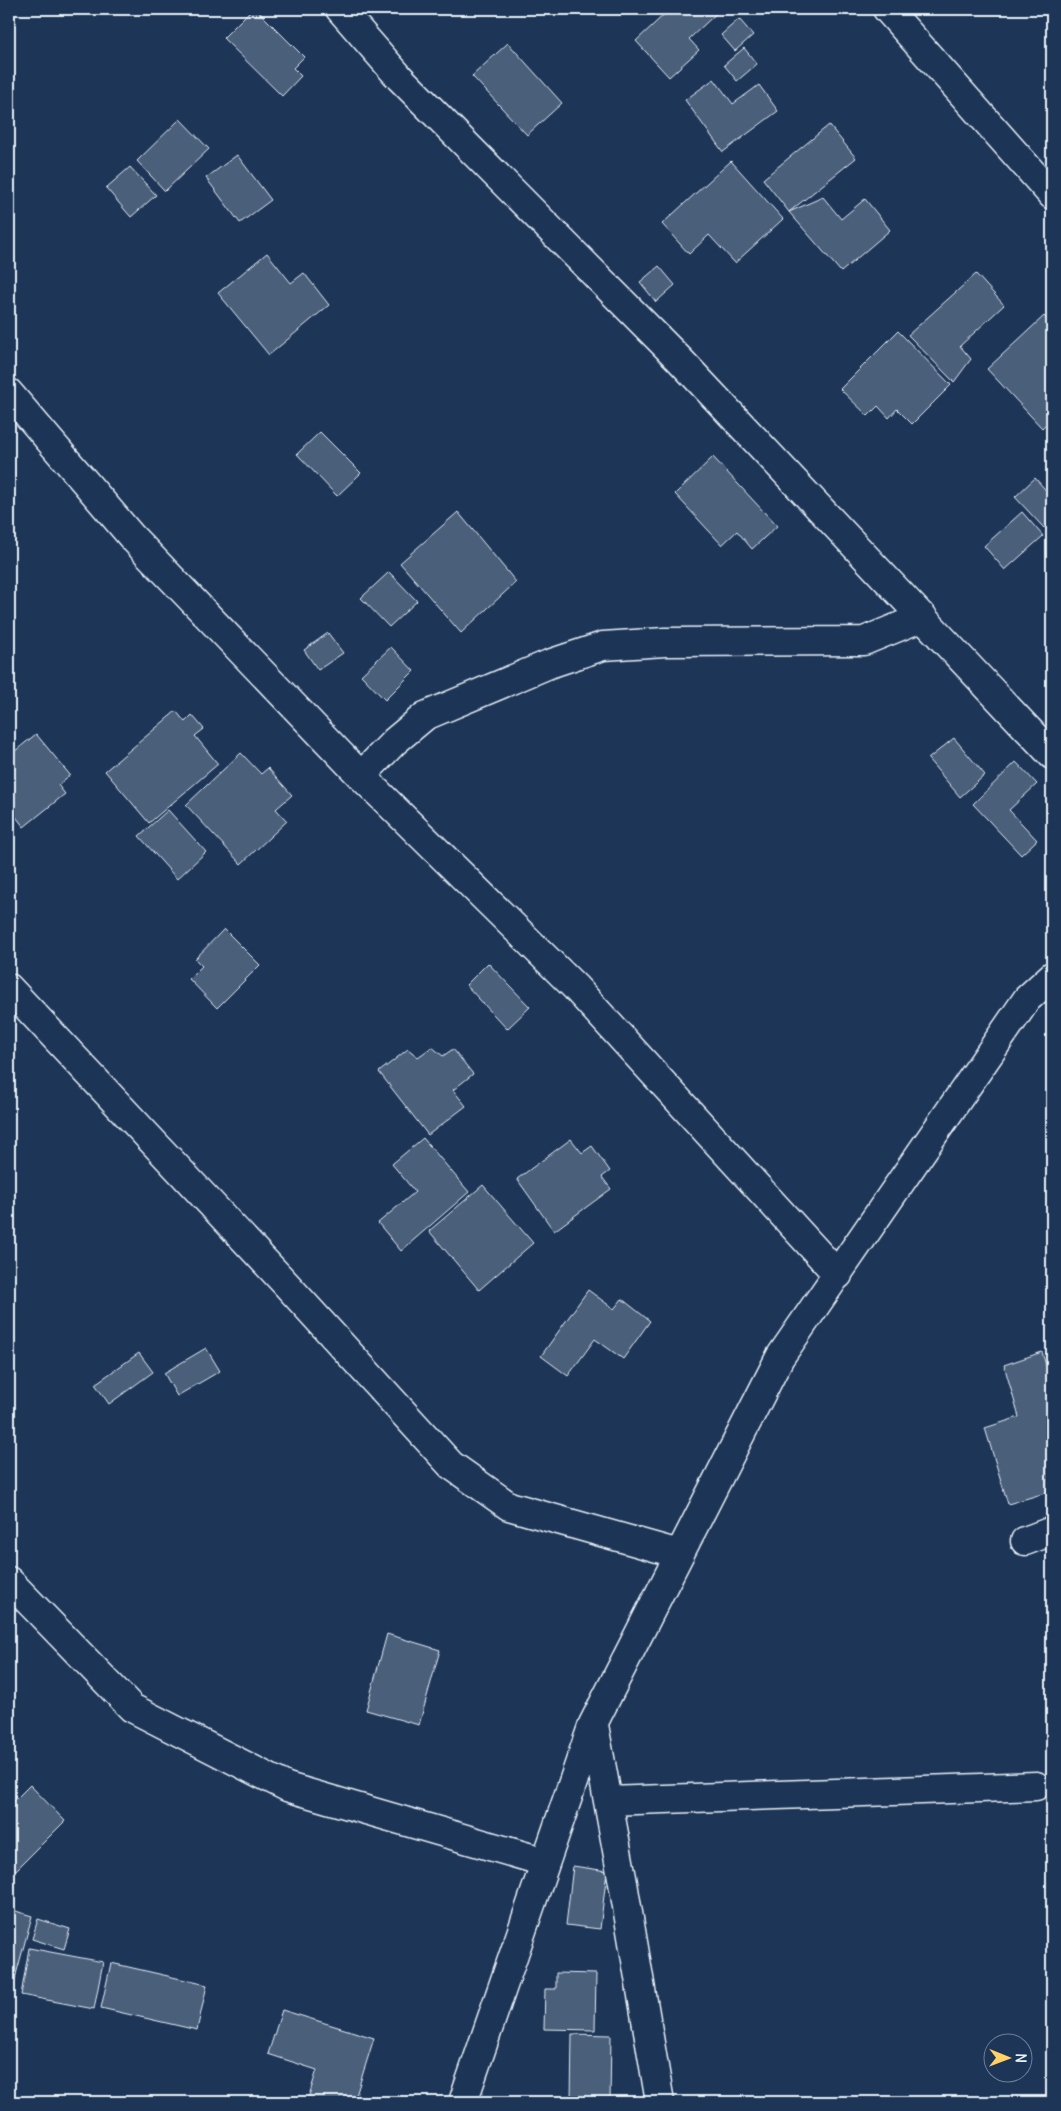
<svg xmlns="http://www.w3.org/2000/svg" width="1061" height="2111" viewBox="0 0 1061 2111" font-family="Delius,sans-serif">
	<rect width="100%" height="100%" fill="#1d3557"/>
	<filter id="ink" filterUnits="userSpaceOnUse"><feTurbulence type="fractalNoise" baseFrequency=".02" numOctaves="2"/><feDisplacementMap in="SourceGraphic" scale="10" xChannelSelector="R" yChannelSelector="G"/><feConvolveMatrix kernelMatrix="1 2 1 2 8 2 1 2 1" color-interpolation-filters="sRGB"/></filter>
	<g filter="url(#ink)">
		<path fill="#495e7a" stroke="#e8f1f8" d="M252,9H256L304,57L293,68L301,76L282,96L223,38Z
			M670,9H721L689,39L699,50L669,77L636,41Z
			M739,19L753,35L735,51L721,35Z
			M508,43L562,103L527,135L472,76Z
			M744,48L757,64L737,81L724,65Z
			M714,79L733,104L759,85L778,111L723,152L685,100Z
			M180,119L209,149L165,191L137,161Z
			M829,125L856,158L789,212L763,179Z
			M237,155L271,200L240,223L206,178Z
			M731,161L783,219L735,263L709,235L689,254L662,224Z
			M130,167L156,195L131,217L106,188Z
			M823,197L841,219L865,199L890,230L841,272L789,212Z
			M267,253L291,283L304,273L329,305L269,355L218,293Z
			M659,266L675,285L656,302L640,282Z
			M976,274L1004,305L960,346L971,359L954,382L908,335Z
			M1044,316L1052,325V418L1042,428L987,369Z
			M898,331L951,385L912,424L897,409L889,418L878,406L868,416L840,389Z
			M320,432L361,473L337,496L297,454Z
			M713,457L777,526L752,549L737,531L722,545L675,494Z
			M1035,478L1052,497V521L1044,528L1015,497Z
			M458,512L516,582L461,633L400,563Z
			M1022,512L1043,536L1005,570L984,546Z
			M389,572L417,601L389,627L361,598Z
			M328,633L343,653L318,670L304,650Z
			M391,647L414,671L385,700L361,675Z
			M176,711L185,722L192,715L204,729L195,736L218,764L149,823L105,771Z
			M36,734L70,775L58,785L65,794L24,827L9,808V756Z
			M954,738L985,775L960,797L928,759Z
			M241,753L261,774L268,768L292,795L276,809L287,821L241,864L186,805Z
			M1016,762L1037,784L1009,810L1037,840L1021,855L973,804Z
			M168,810L206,852L177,879L139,836Z
			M224,929L260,965L217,1008L189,979L202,966L195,959Z
			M488,963L530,1007L507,1029L466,985Z
			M432,1047L443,1056L453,1049L473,1074L453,1090L466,1106L428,1135L379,1072L408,1049L418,1057Z
			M423,1138L469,1192L401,1251L378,1223L415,1192L392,1164Z
			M571,1139L582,1153L592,1146L610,1171L602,1177L611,1189L554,1231L517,1179Z
			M483,1185L533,1243L479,1290L429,1231Z
			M588,1290L614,1309L622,1299L650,1321L623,1359L595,1339L568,1376L541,1356Z
			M206,1348L220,1371L177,1396L164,1373Z
			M1042,1352L1052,1385V1491L1008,1504L985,1428L1019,1417L1004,1365Z
			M139,1353L153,1372L109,1404L95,1384Z
			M387,1634L440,1650L419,1725L366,1710Z
			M30,1785L65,1821L16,1870L9,1863V1806Z
			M573,1866L607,1871L600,1929L566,1925Z
			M9,1909L32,1916L14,1982L9,1980Z
			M38,1919L70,1929L64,1949L32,1939Z
			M29,1948L103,1962L94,2009L21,1995Z
			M111,1963L207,1985L197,2030L101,2008Z
			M556,1973L596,1974L595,2030L544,2029L545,1989H556Z
			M282,2010L374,2038L354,2102H307L317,2070L268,2054Z
			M572,2034L611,2035L610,2102H571Z"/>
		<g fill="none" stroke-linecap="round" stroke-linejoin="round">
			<defs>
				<path id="minor" d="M340,9L400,78L680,360L1052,755
					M887,9L1052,195
					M9,393L132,537L361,776L575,987L838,1275
					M361,776L395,741L425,716L549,664L603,646L665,642L864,641L923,617
					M9,988L286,1284L451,1465L509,1506L679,1554
					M1025,1541L1052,1531
					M9,1581L132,1708L287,1787L545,1862
					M594,1725L623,1883L660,2102
					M608,1801L1036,1786
					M463,2102L593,1724L780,1357L1027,999L1052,976"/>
			</defs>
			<use href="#minor" stroke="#e8f1f8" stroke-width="31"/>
			<use href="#minor" stroke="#1d3557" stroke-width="28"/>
		</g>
	</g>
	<rect width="1061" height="2111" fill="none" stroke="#1d3557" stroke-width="30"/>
	<rect x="15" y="15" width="1031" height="2081" fill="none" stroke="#e8f1f8" stroke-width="2" filter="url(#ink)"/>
	<g transform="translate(1008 2058) rotate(91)"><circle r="24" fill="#1d3557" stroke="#6e8097"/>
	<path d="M0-4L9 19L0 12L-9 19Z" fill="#ffd166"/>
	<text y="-8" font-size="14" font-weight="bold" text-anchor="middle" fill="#e8f1f8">N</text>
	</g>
</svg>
